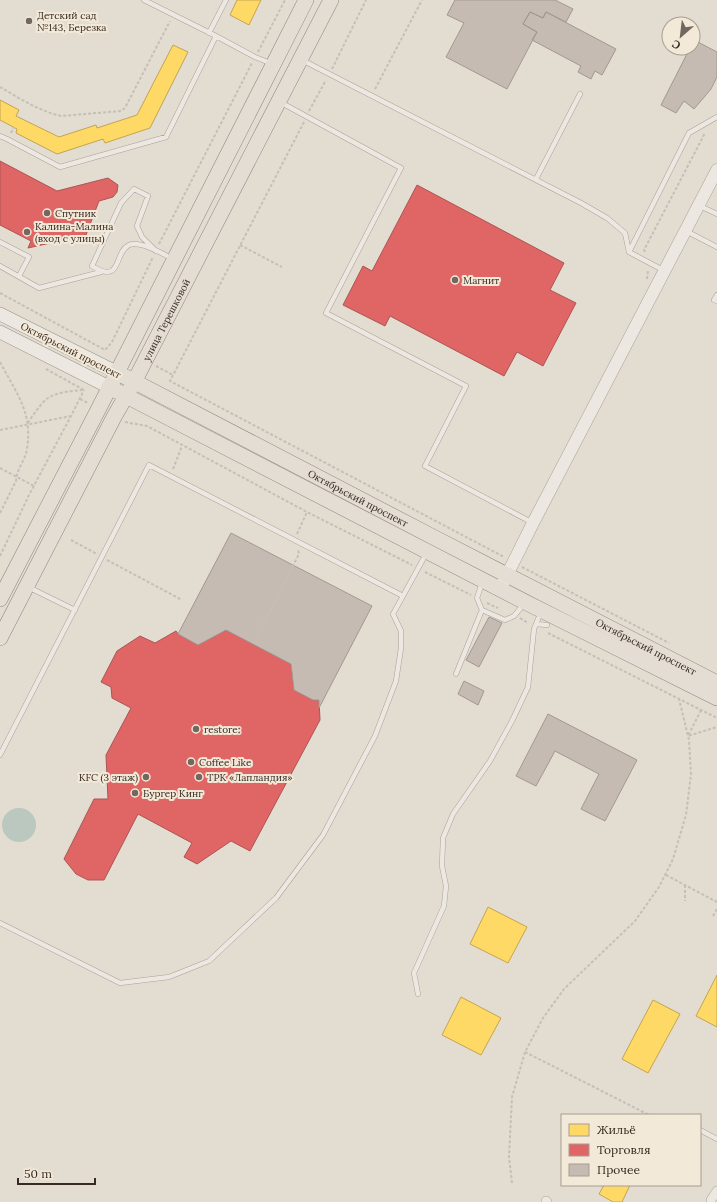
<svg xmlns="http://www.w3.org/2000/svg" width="717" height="1202" viewBox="0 0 717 1202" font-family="Lora,serif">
	<rect width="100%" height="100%" fill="#e2dcd1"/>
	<path fill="#bbc8bf" d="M2 825a17 17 0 1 1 34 0a17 17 0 1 1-34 0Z"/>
	<path fill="#ffd966" stroke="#c3a452" d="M237,0H261L249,25L230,15Z
		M173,45L188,52L150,128L105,143L103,139L57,154L16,133L17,129L0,120V100L19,110L16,116L59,137L96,125L97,128L137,115Z
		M488,907L527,927L508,963L470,944Z
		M717,975V1027L696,1016Z
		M461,997L501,1018L481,1055L442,1035Z
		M653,1000L680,1014L648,1073L622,1059Z
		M604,1185H630L622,1202H613L599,1194Z"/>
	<path fill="#e06666" stroke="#ad5452" d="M0,161L57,191L108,178L118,185L117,192L113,197L99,201L86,235L28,248L31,241L0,225Z
		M417,185L564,263L550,290L576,303L543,366L517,352L504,376L390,316L385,326L343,305L363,266L372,271Z
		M226,630L291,664L294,690L313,700H319L320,720L250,851L231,841L197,864L184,857L192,843L138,814L104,880H88L76,874L64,859L94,799H108L106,755L131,708L112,698L111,687L101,682L117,651L140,636L155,643L176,631L178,634L198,645Z"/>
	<path fill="#c6bbb2" stroke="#a39890" d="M455,0H555L573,9L566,22L546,12L543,18L530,12L523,24L537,32L507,89L446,57L464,23L447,15Z
		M530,12L543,18L546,12L616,49L602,75L595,71L591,79L578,72L581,66L532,40L537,32L523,24Z
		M694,40L717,52V77L711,89L694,109L684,101L676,113L661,105L690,48H693V42Z
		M231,533L372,606L319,708V700H313L294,690L291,664L226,630L198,645L178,634Z
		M489,617L502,623L479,667L466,660Z
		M464,681L484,691L478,705L458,694Z
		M548,714L637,760L605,821L581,809L599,774L555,751L536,786L516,776Z"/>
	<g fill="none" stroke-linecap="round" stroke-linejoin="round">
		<defs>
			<path id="service" d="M144,0L216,36
				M209,33L226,0
				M302,60L581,203L607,218L625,233L629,252
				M280,102L401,168L326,313L466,386L425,466L533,523
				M0,136L7,139L60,167L166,137L216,36L255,57L270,63
				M536,179L580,94
				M700,206L717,214
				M686,231L717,247
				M0,242L29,257L19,276
				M156,251L142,237L137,226L148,196L134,189L121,203L92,266C123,285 113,253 129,245C140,240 163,254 173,259
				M0,266L39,288L101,272
				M663,270L629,252L689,133L717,117
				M717,295L714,300L717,301
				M482,583L477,598L482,610L505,620L514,616L524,604
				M28,587L75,610
				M403,596L426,554
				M536,624L541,612
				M456,674L482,610
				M0,755L149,465L403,596L393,614L401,631V648L396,681L375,736L323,835L276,898L209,961L169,977L120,983L0,923
				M418,994L414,973L444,906L446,886L442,866L443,838L453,814L490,761L512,721L528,687L534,629L536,624L547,625
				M700,1130L717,1139"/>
			<path id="minor" d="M711,1200L717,1191
				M546,1201L547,1202"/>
			<path id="tertiary" d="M500,589L533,523L717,170"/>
			<path id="secondary" d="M0,314L116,372
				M0,332L109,387"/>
			<g id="primary">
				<path id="s1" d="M116,372L435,538L717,683"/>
				<path d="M109,387L525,602L717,698"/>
				<path d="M0,599L99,408L306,0"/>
				<path id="s2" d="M0,638L114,417L134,382L331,0"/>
			</g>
		</defs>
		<use href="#service" stroke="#a8a299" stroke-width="5.5"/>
		<use href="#minor" stroke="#a8a299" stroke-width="10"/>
		<use href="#tertiary" stroke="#a8a299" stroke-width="13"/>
		<use href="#secondary" stroke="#98918a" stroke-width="14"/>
		<use href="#primary" stroke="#8e8780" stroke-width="16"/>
		<path stroke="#c4bfb8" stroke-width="2" stroke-dasharray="3 2" stroke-linecap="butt" d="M258,52L285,0
			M332,69L366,0
			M0,87C19,98 39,111 61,116L121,111L125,108L170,21
			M375,89L422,0
			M309,111L326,80
			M304,122L170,381L504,557
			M11,133L14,127
			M159,244L252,63
			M240,245L282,267
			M645,252L644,250L705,133
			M647,279L648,270
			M0,293L105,350L112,342L153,257
			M0,362C16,393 33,412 27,449C25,461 16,470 16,481L0,513
			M156,366L173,375
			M46,369L84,390
			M80,399L88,403
			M125,422L147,426L307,512L412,565
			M28,423C33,415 41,403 48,398C57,392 72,391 82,390
			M0,430L71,416
			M0,468L34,486
			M173,469L182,446
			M297,534L307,512
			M71,540L97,554
			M0,556L29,495L71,416L84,390
			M107,560L182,600
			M522,567L669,643
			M425,572L471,595
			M487,603L498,608
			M520,618L528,623
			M548,633L717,718
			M256,638L299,554L298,550
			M701,710L688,736L717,727
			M666,875L717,902
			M685,885V901
			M713,916L717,909
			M525,1052L649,1115
			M512,1183L509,1157L512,1097L525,1052L543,1018L564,989L635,921L659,887L673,859L686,815L691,774L689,740L679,699"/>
		<use href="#service" stroke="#ece8e1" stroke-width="4.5"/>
		<use href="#minor" stroke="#ece8e1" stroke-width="9"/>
		<use href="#tertiary" stroke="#ece8e1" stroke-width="12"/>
		<use href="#secondary" stroke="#ece8e1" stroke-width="13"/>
		<use href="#primary" stroke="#e3ddd4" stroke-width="15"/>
	</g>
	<g fill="#73685f" stroke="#f3e9d8" stroke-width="1.5">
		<circle cx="29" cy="21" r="4"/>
		<circle cx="47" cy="213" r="4"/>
		<circle cx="27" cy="232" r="4"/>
		<circle cx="455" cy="280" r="4"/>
		<circle cx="196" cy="729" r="4"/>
		<circle cx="191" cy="762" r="4"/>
		<circle cx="146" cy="777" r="4"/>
		<circle cx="199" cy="777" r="4"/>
		<circle cx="135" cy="793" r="4"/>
	</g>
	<g text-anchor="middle" stroke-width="4" stroke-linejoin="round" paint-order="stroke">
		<g font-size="10" fill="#372a22" stroke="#f3e9d8" text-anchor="start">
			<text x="37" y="19">Детский сад<tspan x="37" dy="12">№143, Березка</tspan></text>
			<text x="55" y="217">Спутник</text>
			<text x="35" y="230">Калина-Малина<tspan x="35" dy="12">(вход с улицы)</tspan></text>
			<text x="463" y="284">Магнит</text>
			<text x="204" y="733">restore:</text>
			<text x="199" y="766">Coffee Like</text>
			<text x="138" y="781" text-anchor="end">KFC (3 этаж)</text>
			<text x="207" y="781">ТРК «Лапландия»</text>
			<text x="143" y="797">Бургер Кинг</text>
		</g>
		<g font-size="10" fill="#372a22" stroke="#f3e9d8">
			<text dy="4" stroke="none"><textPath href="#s2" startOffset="359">улица Терешковой</textPath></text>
			<text transform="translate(71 350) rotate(27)" y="4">Октябрьский проспект</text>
			<text dy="4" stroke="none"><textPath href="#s1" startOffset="273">Октябрьский проспект</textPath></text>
			<text dy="4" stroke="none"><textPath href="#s1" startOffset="597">Октябрьский проспект</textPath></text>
		</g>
	</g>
	<rect x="561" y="1114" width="140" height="72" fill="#f3e9d8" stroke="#a89d8f"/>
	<rect x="569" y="1124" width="20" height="12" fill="#ffd966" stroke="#a89d8f"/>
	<text x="597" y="1134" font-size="12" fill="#372a22">Жильё</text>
	<rect x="569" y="1144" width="20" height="12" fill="#e06666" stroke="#a89d8f"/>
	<text x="597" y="1154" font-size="12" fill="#372a22">Торговля</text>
	<rect x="569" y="1164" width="20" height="12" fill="#c6bbb2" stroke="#a89d8f"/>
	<text x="597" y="1174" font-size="12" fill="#372a22">Прочее</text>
	<g transform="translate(681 36) rotate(208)"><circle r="19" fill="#f3e9d8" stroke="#a89d8f"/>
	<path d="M0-3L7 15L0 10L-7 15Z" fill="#73685f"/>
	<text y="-6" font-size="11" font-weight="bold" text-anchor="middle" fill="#372a22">С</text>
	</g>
	<path d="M18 1178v6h77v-6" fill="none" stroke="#372a22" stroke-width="2"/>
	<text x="24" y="1178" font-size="12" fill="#372a22" stroke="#f3e9d8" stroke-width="3" paint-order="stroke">50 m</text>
</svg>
